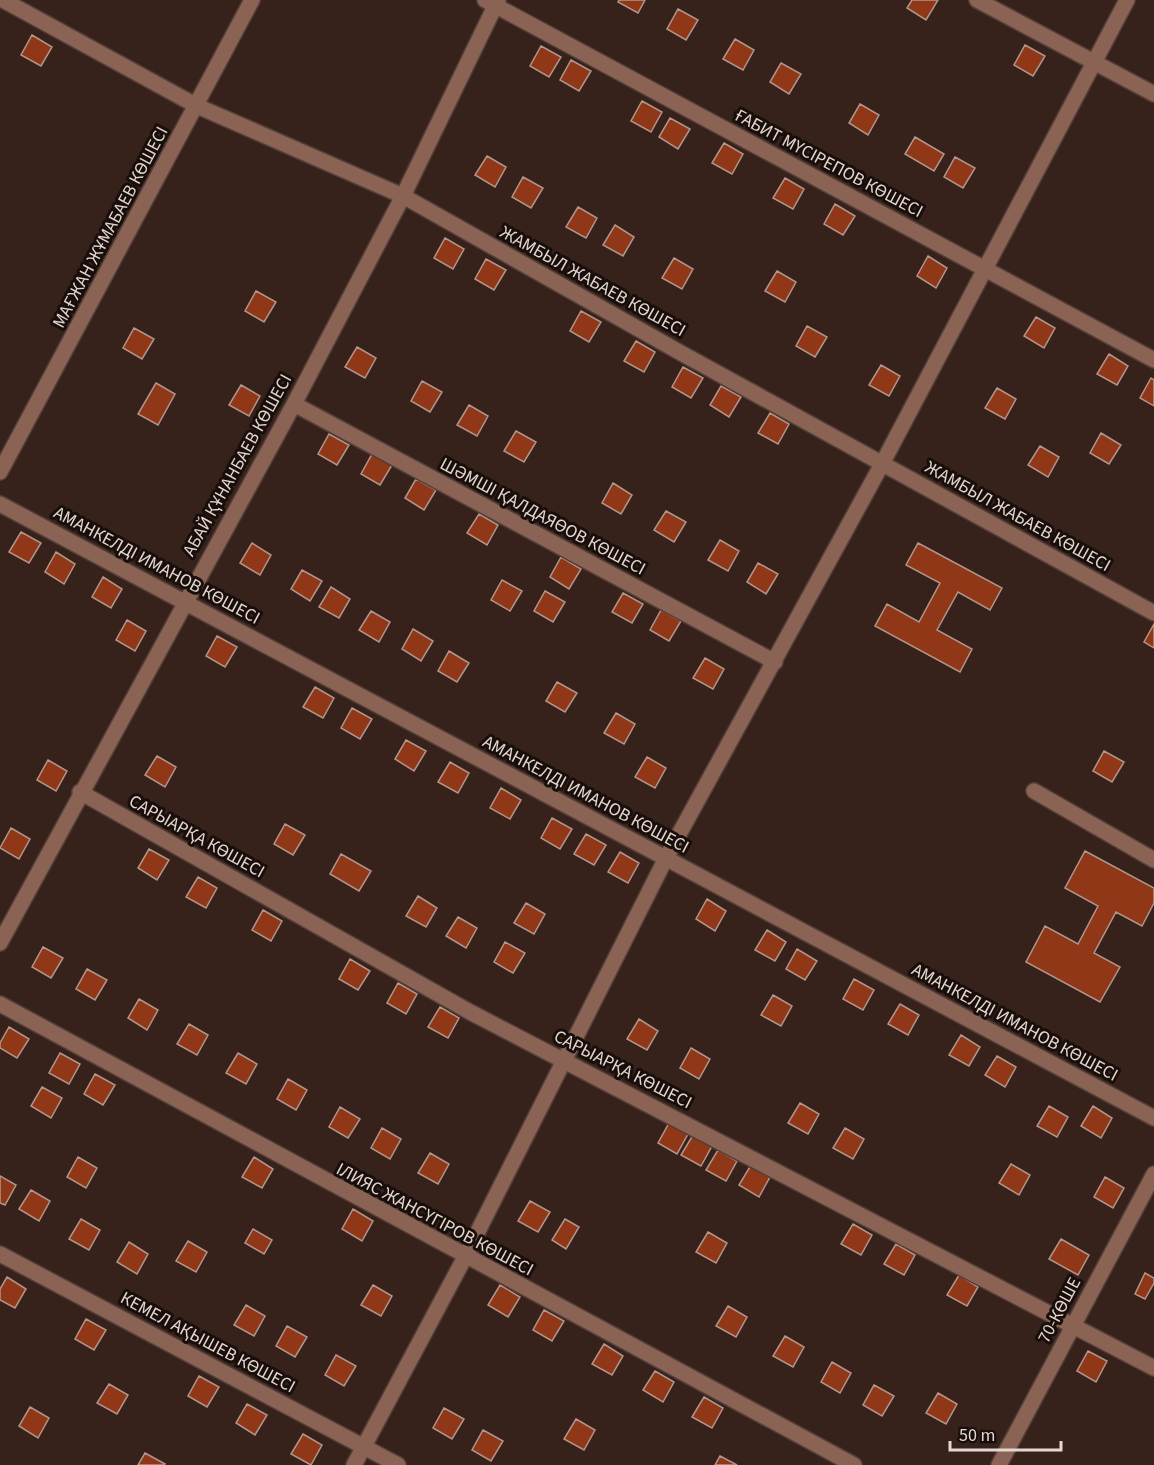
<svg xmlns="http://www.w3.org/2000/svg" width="1154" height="1465" viewBox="0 0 1154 1465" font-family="'Source Sans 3',sans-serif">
	<rect width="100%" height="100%" fill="#37221b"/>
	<path fill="#8f3716" stroke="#b1968d" stroke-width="1.5" d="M619,0H645L638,13L618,2Z
		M912,0H938L926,20L907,8Z
		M678,9L698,20L686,40L667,29Z
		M32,35L52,47L41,66L21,55Z
		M735,39L754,50L743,70L723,59Z
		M1025,45L1045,56L1033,76L1014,65Z
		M541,46L561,57L549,77L530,66Z
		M571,60L591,71L579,91L560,80Z
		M781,63L801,74L789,94L770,82Z
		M642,101L662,112L651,132L631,121Z
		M860,104L879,115L868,135L849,123Z
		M670,118L690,129L678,149L659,137Z
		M915,137L944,154L934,171L905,154Z
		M724,143L743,154L732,174L712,163Z
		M487,156L506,167L495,187L475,175Z
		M955,157L975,168L963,188L944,177Z
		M523,177L543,188L531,208L512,197Z
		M785,178L804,189L793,209L773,198Z
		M835,204L855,216L843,235L824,224Z
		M578,207L597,218L586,238L566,227Z
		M615,225L634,237L623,256L603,245Z
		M445,238L464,249L453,269L434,258Z
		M928,256L947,268L936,288L917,276Z
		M674,258L693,269L682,289L662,278Z
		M486,259L506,270L494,290L475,279Z
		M777,271L796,282L785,302L765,291Z
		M256,291L276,302L264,322L245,311Z
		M581,311L601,322L589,342L570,331Z
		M1036,317L1055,328L1044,348L1024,336Z
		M807,326L827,337L815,357L796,346Z
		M134,328L154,339L142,359L123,348Z
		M636,341L655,352L644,372L624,361Z
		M357,347L376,358L365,378L345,367Z
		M1109,354L1128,366L1117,385L1097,374Z
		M881,365L900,376L889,396L869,385Z
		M683,367L703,378L691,398L672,387Z
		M1151,378L1154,380V406L1140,398Z
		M422,381L442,392L430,412L411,401Z
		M156,383L175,394L158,425L138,414Z
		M241,385L260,396L249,416L229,405Z
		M721,386L741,397L729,417L710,405Z
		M997,388L1016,399L1005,419L985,408Z
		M469,405L488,416L477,436L457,425Z
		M770,413L789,424L778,444L758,433Z
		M516,431L536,442L524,462L504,451Z
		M1101,433L1121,445L1109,464L1090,453Z
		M329,434L349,445L337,465L318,454Z
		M1040,446L1059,457L1048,477L1028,465Z
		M372,454L392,465L380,485L361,474Z
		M416,479L436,490L424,510L405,498Z
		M613,483L632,495L621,514L602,503Z
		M666,511L686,522L674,542L654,530Z
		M479,514L498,525L487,545L467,533Z
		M21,532L41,543L29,563L9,552Z
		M720,540L739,551L728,571L708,560Z
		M252,543L271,555L260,575L240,563Z
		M918,543L1002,588L990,610L958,592L937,630L972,649L960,672L875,626L887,604L919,622L940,583L906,565Z
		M56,552L75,564L64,584L45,572Z
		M561,557L581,569L569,589L550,577Z
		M758,563L778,574L766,594L747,582Z
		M302,570L322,581L310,601L291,589Z
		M103,577L122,589L111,608L92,597Z
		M502,580L522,591L510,611L491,600Z
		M331,587L350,599L339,618L319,607Z
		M545,591L565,602L553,622L534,611Z
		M623,593L643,604L632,623L612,612Z
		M661,610L681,621L669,641L650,630Z
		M371,611L390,622L379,642L359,630Z
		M127,620L146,631L135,651L116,640Z
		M1154,624V648L1144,642Z
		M413,629L433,641L421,661L402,649Z
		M217,636L237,647L225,667L206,656Z
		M449,651L469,663L457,682L438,671Z
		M705,658L724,669L713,689L693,678Z
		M557,682L577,693L565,712L546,701Z
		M315,687L334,698L323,718L303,707Z
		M352,708L372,719L360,739L341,728Z
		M616,713L635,724L624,744L604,733Z
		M406,740L426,751L414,771L395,759Z
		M1104,751L1124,762L1112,782L1093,771Z
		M157,756L176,767L165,787L145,775Z
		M647,757L666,768L655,788L635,777Z
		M48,760L67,771L56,791L37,780Z
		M450,762L469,773L458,793L438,782Z
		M501,788L521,800L510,819L490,808Z
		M552,818L572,829L560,849L541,838Z
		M285,824L305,835L293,855L274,844Z
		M11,828L30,839L19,859L0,848Z
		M586,834L606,845L594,865L574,854Z
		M149,849L169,860L157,880L138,868Z
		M1085,851L1154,888V903L1142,926L1116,912L1094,953L1120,967L1100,1002L1026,962L1045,926L1078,944L1098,906L1065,888Z
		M620,852L639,863L628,883L608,872Z
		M341,854L371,871L359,891L330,874Z
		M198,877L217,888L206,908L186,897Z
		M418,896L437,908L426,927L406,916Z
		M707,899L726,911L715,931L696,919Z
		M526,903L545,914L534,934L514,923Z
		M263,910L282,921L271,941L252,930Z
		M458,917L477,928L466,948L446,936Z
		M767,930L786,942L775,961L755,950Z
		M505,942L525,953L513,973L494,962Z
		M43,947L63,958L51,978L32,967Z
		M797,949L817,961L805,980L786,969Z
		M350,959L370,971L358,990L339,979Z
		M87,969L107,980L95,1000L76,989Z
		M854,979L874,990L863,1010L843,999Z
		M398,983L417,994L406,1014L387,1003Z
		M773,995L792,1006L781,1026L761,1015Z
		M139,999L158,1010L147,1030L128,1018Z
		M900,1004L919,1015L908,1035L888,1024Z
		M440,1007L459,1018L448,1038L428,1027Z
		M639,1019L658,1031L647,1050L627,1039Z
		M189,1024L208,1035L197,1055L177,1044Z
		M9,1027L29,1039L17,1058L0,1048V1043Z
		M961,1035L980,1047L969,1066L949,1055Z
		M691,1048L710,1059L699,1079L680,1068Z
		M60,1053L80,1064L69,1084L49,1073Z
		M238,1053L257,1064L246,1084L226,1073Z
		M997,1056L1016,1067L1005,1087L985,1075Z
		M95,1074L115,1085L103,1105L84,1094Z
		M288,1079L307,1090L296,1110L277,1099Z
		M42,1087L62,1098L51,1118L31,1106Z
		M800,1103L819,1114L808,1134L788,1123Z
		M1049,1106L1068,1117L1057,1137L1037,1126Z
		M1093,1106L1112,1118L1101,1138L1081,1126Z
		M340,1107L360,1119L348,1138L329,1127Z
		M669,1123L688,1134L677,1154L658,1143Z
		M382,1128L401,1139L390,1159L371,1148Z
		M845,1128L864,1139L853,1159L833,1148Z
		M693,1135L712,1146L701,1166L681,1155Z
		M718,1150L737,1161L726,1181L706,1170Z
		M430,1153L449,1164L438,1184L418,1173Z
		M78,1157L97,1168L86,1188L67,1177Z
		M254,1157L273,1169L262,1188L242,1177Z
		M1011,1164L1030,1175L1019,1195L999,1183Z
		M751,1165L770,1177L759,1197L739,1185Z
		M0,1176L16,1185L5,1205L0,1203Z
		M1105,1177L1124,1188L1113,1208L1094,1197Z
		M31,1190L50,1201L39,1221L19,1209Z
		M530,1201L550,1212L538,1232L518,1221Z
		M353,1209L373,1221L362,1241L342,1229Z
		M81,1219L100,1230L89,1250L69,1239Z
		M565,1219L579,1227L566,1249L552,1240Z
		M853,1224L872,1235L861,1255L841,1244Z
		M253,1229L272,1240L264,1254L245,1243Z
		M708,1232L727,1243L716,1263L696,1252Z
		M1061,1239L1089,1255L1078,1275L1049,1259Z
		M188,1241L207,1252L196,1272L176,1261Z
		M129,1242L148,1254L137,1274L117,1262Z
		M896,1244L915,1255L904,1275L884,1264Z
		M1145,1273L1154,1278V1283L1145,1299L1135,1294Z
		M959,1275L978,1287L967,1306L947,1295Z
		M7,1277L26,1289L15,1308L0,1300V1289Z
		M373,1285L392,1296L381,1316L361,1305Z
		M500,1285L520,1297L508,1317L488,1305Z
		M246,1305L265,1316L254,1336L234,1325Z
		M728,1306L747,1317L736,1337L716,1326Z
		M544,1310L564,1321L552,1341L533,1330Z
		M86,1319L106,1330L94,1350L75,1339Z
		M287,1326L307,1337L295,1357L276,1346Z
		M785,1336L804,1347L793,1367L773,1356Z
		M604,1344L623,1356L612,1375L592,1364Z
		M1088,1351L1107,1361L1096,1382L1077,1371Z
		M336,1355L356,1366L344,1386L325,1375Z
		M832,1362L851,1373L840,1393L821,1382Z
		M655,1371L674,1382L663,1402L643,1390Z
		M199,1376L219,1387L207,1407L188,1396Z
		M109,1384L128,1395L117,1414L97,1403Z
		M874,1385L894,1396L882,1416L863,1405Z
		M938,1393L957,1404L946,1424L926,1413Z
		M704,1397L723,1408L712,1428L692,1417Z
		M247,1404L267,1415L255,1435L236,1423Z
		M30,1407L49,1418L38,1438L19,1426Z
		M444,1408L464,1419L452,1439L433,1428Z
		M576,1419L595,1430L584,1450L564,1439Z
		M483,1430L503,1441L491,1461L472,1450Z
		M303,1434L322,1445L311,1465L291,1454Z
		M145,1453L165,1464L164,1465H138Z
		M720,1456L737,1465H715Z"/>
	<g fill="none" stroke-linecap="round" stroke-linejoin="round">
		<defs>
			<path id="minor" d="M3,0L197,106L403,196L681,353L1154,613
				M485,0L1154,360
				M977,0L1154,94
				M294,404L775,662
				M0,472L252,0
				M0,504L1154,1118
				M1034,791L1154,860
				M80,792L470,1012L1154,1368
				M0,943L294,404L403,196L498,0
				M0,1004L854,1465
				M0,1254L398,1465
				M354,1465L465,1257L666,858L882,464L1127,0
				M999,1465L1154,1174"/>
		</defs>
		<use href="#minor" stroke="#533f38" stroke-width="18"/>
		<use href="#minor" stroke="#8b6355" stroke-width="15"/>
	</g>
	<g text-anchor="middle" stroke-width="6" stroke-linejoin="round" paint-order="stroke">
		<g font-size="18" fill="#e5d6d1" stroke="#180f0b">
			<text transform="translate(829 163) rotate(28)" y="6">ҒАБИТ МҮСІРЕПОВ КӨШЕСІ</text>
			<text transform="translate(110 227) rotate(-62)" y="6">МАҒЖАН ЖҰМАБАЕВ КӨШЕСІ</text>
			<text transform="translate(593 281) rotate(29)" y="6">ЖАМБЫЛ ЖАБАЕВ КӨШЕСІ</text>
			<text transform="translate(237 465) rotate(-61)" y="6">АБАЙ ҚҰНАНБАЕВ КӨШЕСІ</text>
			<text transform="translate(543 516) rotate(28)" y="6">ШӘМШІ ҚАЛДАЯӨОВ КӨШЕСІ</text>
			<text transform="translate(1018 516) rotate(29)" y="6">ЖАМБЫЛ ЖАБАЕВ КӨШЕСІ</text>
			<text transform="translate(157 565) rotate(28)" y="6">АМАНКЕЛДІ ИМАНОВ КӨШЕСІ</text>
			<text transform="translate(586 794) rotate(28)" y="6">АМАНКЕЛДІ ИМАНОВ КӨШЕСІ</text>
			<text transform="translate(197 836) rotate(29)" y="6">САРЫАРҚА КӨШЕСІ</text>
			<text transform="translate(1015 1022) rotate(28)" y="6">АМАНКЕЛДІ ИМАНОВ КӨШЕСІ</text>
			<text transform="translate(623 1069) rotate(27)" y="6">САРЫАРҚА КӨШЕСІ</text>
			<text transform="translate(435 1219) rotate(28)" y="6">ІЛИЯС ЖАНСҮГІРОВ КӨШЕСІ</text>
			<text transform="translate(1059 1310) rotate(-62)" y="6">70-КӨШЕ</text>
			<text transform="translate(208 1342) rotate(28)" y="6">КЕМЕЛ АҚЫШЕВ КӨШЕСІ</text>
		</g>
	</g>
	<path d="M950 1441v9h111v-9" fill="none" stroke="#e5d6d1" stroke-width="3"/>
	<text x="959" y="1441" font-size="18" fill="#e5d6d1" stroke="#180f0b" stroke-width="4.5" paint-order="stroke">50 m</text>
</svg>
